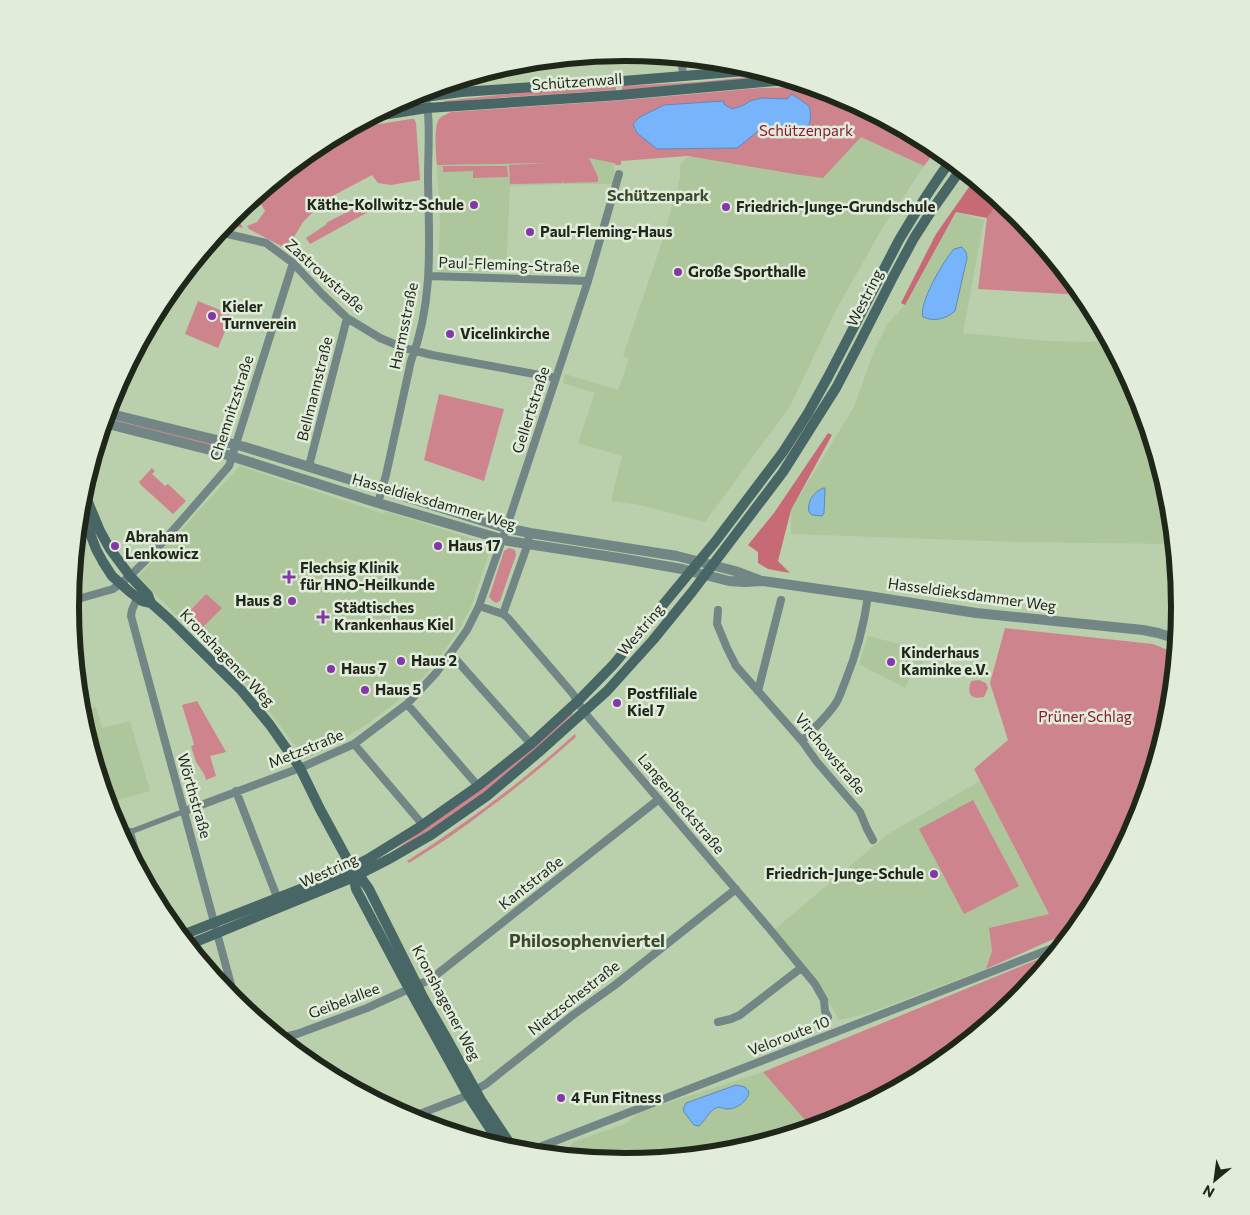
<svg xmlns="http://www.w3.org/2000/svg" width="1250" height="1215" viewBox="0 0 1250 1215" font-family="Commissioner,sans-serif">
	<rect width="100%" height="100%" fill="#bacfac"/>
	<path fill="#adc69c" d="M861,137L924,166L883,227L836,310L790,406L705,522L640,505L611,501L622,456L578,443L595,393L563,383L565,374L618,390L629,359L623,356L662,242L680,178V165L688,156L794,174Z
		M589,158L614,163V184H570L510,186L506,272H438L440,224L437,165L562,163Z
		M957,212L984,220L963,333L1045,341L1095,342L1109,341L1138,395L1169,500L1174,544L1016,542L791,534V510L854,407L874,351L888,323L905,305Z
		M240,466L381,513L388,512L492,545L471,607L460,628L446,648L423,678L396,702L370,722L336,744L305,759L255,692L138,577Z
		M868,636L903,645L924,658V660L916,674H912L905,688L859,664Z
		M96,707L102,728L130,721L150,791L107,803L81,715L80,711Z
		M980,781L1049,914L989,928L992,951L986,969L866,1014L839,1020L820,987L774,930L888,834Z
		M763,1072L812,1128L733,1152L625,1162L556,1156L576,1141L625,1124L640,1112Z"/>
	<path fill="#ce848c" d="M770,75L771,77L622,90V86L699,82Z
		M616,87V90L509,97L445,103L444,101L536,91Z
		M813,87L838,95L937,149L924,166L861,137L823,178L794,174L688,156L621,161V165H616L614,163L589,158L598,177V182L563,183L562,179V183L510,184L509,165L549,163L437,165C436,156 433,124 440,118C443,115 448,114 451,112L626,100L760,88Z
		M411,119H414L416,123L420,180L391,185L378,183L372,175L325,200L303,222L287,249L249,229L247,226L257,222L265,211L256,195L317,146L348,129Z
		M443,166H507L508,177L473,178V171L443,172Z
		M368,201L372,210L310,244L306,238L327,224L326,223Z
		M1000,201L1018,215L1083,295L978,289L987,218Z
		M235,213L243,228L226,224Z
		M198,301L232,315L218,348L185,334Z
		M439,394L504,409L484,481L424,460Z
		M105,418L219,444L218,449L105,420Z
		M152,468L155,471L152,474L165,486L168,484L186,501L173,514L141,485L139,482Z
		M509,548L515,550L516,555L500,601L496,603L493,601L489,597L504,551Z
		M206,594L222,608L201,629L187,614Z
		M1005,628L1153,644L1175,653L1169,716L1138,820L1086,916L1076,929L986,969L992,951L989,928L1049,914L974,769L1008,740L990,683Z
		M979,680L986,683L988,688L984,697C970,700 967,694 971,681Z
		M197,701L226,752L210,756L216,776L206,780L204,774L196,762L191,746L194,745V744L182,705Z
		M571,712L573,714L553,734L486,793L422,837L388,855L481,788Z
		M575,734L576,737C548,762 519,786 489,808C463,828 437,846 409,863L407,861C467,823 523,781 575,734Z
		M973,800L1019,886L964,914L919,829Z
		M1058,951L1017,1000L933,1069L837,1120L812,1128L763,1072Z"/>
	<path fill="#c86a76" d="M974,180L1000,201L987,218L956,212L905,305L901,303L936,234Z
		M828,433L832,435L791,510L778,561L790,573L768,569L758,563V552L748,545L774,513Z"/>
	<path fill="#78b4fb" stroke="#5d8ab8" d="M792,94L809,106C813,121 809,127 800,137H793L785,135L772,128L761,129L737,148L657,149L637,133L633,124L640,117L664,105L723,101L725,105L732,109L744,105L750,101L762,98L787,99Z
		M962,247L966,252L967,258L955,311C946,319 934,322 923,317C918,304 944,260 954,249Z
		M823,488H825V491L824,513L822,516L812,515L809,512C807,501 813,493 823,488Z
		M736,1085L745,1087L749,1092C748,1101 737,1109 728,1109C723,1109 720,1106 716,1108C710,1110 705,1121 699,1126L694,1125L684,1112L683,1109L686,1103Z"/>
	<g fill="none" stroke-linecap="round" stroke-linejoin="round">
		<path stroke="#718685" stroke-width="5.5" d="M130,832L185,811"/>
		<path stroke="#718685" stroke-width="8" d="M680,58L684,77
			M219,232L266,243L293,263L322,294L347,318L380,338L404,348L432,355L556,378
			M429,276L588,281
			M309,466L347,318
			M378,503L386,475L411,361C434,301 429,241 428,179C428,150 431,120 425,91
			M137,598L132,610L131,616L236,1003
			M71,601L113,589L130,576L155,551L229,466L293,263
			M479,606L503,614L508,618L573,694L584,712L768,927L815,984L824,1000L825,1011L828,1017
			M718,610L717,624L727,648L736,666L802,741L817,762L860,812L867,829L873,840
			M503,614L526,549L530,533
			M451,654L531,744
			M758,691L781,600
			M407,704L478,786
			M802,741C813,729 827,717 836,703C840,697 842,689 845,682C856,655 864,625 868,596
			M354,744L423,825
			M236,791L277,897
			M185,811L300,768L354,744L407,704L436,673L455,647L467,630L479,606L509,520L588,281L619,174
			M121,836L130,832L142,876
			M718,1022L731,1019L740,1015L801,968
			M279,1038L297,1034L367,1008L431,979L659,799
			M409,1118L461,1098L486,1084L573,1015L615,985L736,889
			M524,1153L1063,944"/>
		<path stroke="#718685" stroke-width="10" d="M107,413L245,447L506,528L530,533L677,556L735,571L759,580
			M104,423L218,452L378,503L508,541L625,559L682,569L729,581L744,582L763,581L868,596L976,613L1143,630L1158,633L1177,639"/>
		<path stroke="#476665" stroke-width="10" d="M403,100L461,92L623,81L757,70
			M370,117L427,108L620,95L787,80
			M83,490L100,531L110,549L130,576L148,595L151,603
			M80,507L96,549L103,562L112,576L130,592L142,601L151,603L169,619L241,690L270,725L300,768L320,809L352,868L356,889L402,976L468,1095L502,1147
			M355,870L359,875L369,889L423,997L446,1037L481,1100L515,1151
			M180,936L339,874L368,859L418,828L478,786L531,744L578,701L614,664L681,583L715,542L783,452L808,413L828,377L899,240C915,213 932,186 951,160
			M188,945L354,877L391,858L431,835L487,796L539,752L607,691L653,640L692,592L783,472L817,418L836,388L859,344L892,279L914,238L932,210L961,169"/>
	</g>
	<g fill="#8437a8" stroke="#e1ecda" stroke-width="2">
		<circle cx="474" cy="205" r="5"/>
		<circle cx="726" cy="207" r="5"/>
		<circle cx="530" cy="232" r="5"/>
		<circle cx="678" cy="272" r="5"/>
		<circle cx="212" cy="316" r="5"/>
		<circle cx="450" cy="334" r="5"/>
		<circle cx="115" cy="546" r="5"/>
		<circle cx="438" cy="546" r="5"/>
		<path d="M286.5 569.5h5v5h5v5h-5v5h-5v-5h-5v-5h5z"/>
		<circle cx="292" cy="601" r="5"/>
		<path d="M320.5 609.5h5v5h5v5h-5v5h-5v-5h-5v-5h5z"/>
		<circle cx="401" cy="661" r="5"/>
		<circle cx="891" cy="662" r="5"/>
		<circle cx="331" cy="669" r="5"/>
		<circle cx="365" cy="690" r="5"/>
		<circle cx="617" cy="703" r="5"/>
		<circle cx="934" cy="874" r="5"/>
		<circle cx="561" cy="1098" r="5"/>
	</g>
	<g text-anchor="middle" stroke-width="5" stroke-linejoin="round" paint-order="stroke">
		<g font-size="15" fill="#1f271a" stroke="#e1ecda">
			<text transform="translate(577 82) rotate(-4)" y="5">Schützenwall</text>
			<text transform="translate(509 265) rotate(2)" y="5">Paul-Fleming-Straße</text>
			<text transform="translate(325 276) rotate(42)" y="5">Zastrowstraße</text>
			<text transform="translate(865 298) rotate(-63)" y="5">Westring</text>
			<text transform="translate(404 326) rotate(-78)" y="5">Harmsstraße</text>
			<text transform="translate(315 389) rotate(-76)" y="5">Bellmannstraße</text>
			<text transform="translate(232 408) rotate(-72)" y="5">Chemnitzstraße</text>
			<text transform="translate(531 410) rotate(-72)" y="5">Gellertstraße</text>
			<text transform="translate(434 502) rotate(16)" y="5">Hasseldieksdammer Weg</text>
			<text transform="translate(972 595) rotate(8)" y="5">Hasseldieksdammer Weg</text>
			<text transform="translate(641 630) rotate(-50)" y="5">Westring</text>
			<text transform="translate(227 658) rotate(46)" y="5">Kronshagener Weg</text>
			<text transform="translate(306 749) rotate(-22)" y="5">Metzstraße</text>
			<text transform="translate(830 754) rotate(50)" y="5">Virchowstraße</text>
			<text transform="translate(194 796) rotate(74)" y="5">Wörthstraße</text>
			<text transform="translate(681 804) rotate(50)" y="5">Langenbeckstraße</text>
			<text transform="translate(329 871) rotate(-24)" y="5">Westring</text>
			<text transform="translate(531 883) rotate(-38)" y="5">Kantstraße</text>
			<text transform="translate(574 998) rotate(-38)" y="5">Nietzschestraße</text>
			<text transform="translate(344 1001) rotate(-21)" y="5">Geibelallee</text>
			<text transform="translate(446 1003) rotate(62)" y="5">Kronshagener Weg</text>
			<text transform="translate(789 1036) rotate(-21)" y="5">Veloroute 10</text>
		</g>
		<g font-size="15" fill="#8c1936" stroke="#e1ecda">
			<text x="806" y="136">Schützenpark</text>
			<text x="1085" y="722">Prüner Schlag</text>
		</g>
		<g font-size="15" font-weight="bold" fill="#1f271a" stroke="#e1ecda" text-anchor="start">
			<text x="464" y="210" text-anchor="end">Käthe-Kollwitz-Schule</text>
			<text x="736" y="212">Friedrich-Junge-Grundschule</text>
			<text x="540" y="237">Paul-Fleming-Haus</text>
			<text x="688" y="277">Große Sporthalle</text>
			<text x="222" y="312">Kieler<tspan x="222" dy="17">Turnverein</tspan></text>
			<text x="460" y="339">Vicelinkirche</text>
			<text x="125" y="542">Abraham<tspan x="125" dy="17">Lenkowicz</tspan></text>
			<text x="448" y="551">Haus 17</text>
			<text x="300" y="573">Flechsig Klinik<tspan x="300" dy="17">für HNO-Heilkunde</tspan></text>
			<text x="282" y="606" text-anchor="end">Haus 8</text>
			<text x="334" y="613">Städtisches<tspan x="334" dy="17">Krankenhaus Kiel</tspan></text>
			<text x="901" y="658">Kinderhaus<tspan x="901" dy="17">Kaminke e.V.</tspan></text>
			<text x="411" y="666">Haus 2</text>
			<text x="341" y="674">Haus 7</text>
			<text x="375" y="695">Haus 5</text>
			<text x="627" y="699">Postfiliale<tspan x="627" dy="17">Kiel 7</tspan></text>
			<text x="924" y="879" text-anchor="end">Friedrich-Junge-Schule</text>
			<text x="571" y="1103">4 Fun Fitness</text>
		</g>
		<g font-size="16" font-weight="bold" fill="#3a4b2d" stroke="#e1ecda">
			<text x="658" y="201">Schützenpark</text>
		</g>
		<g font-size="18" font-weight="bold" fill="#3a4b2d" stroke="#e1ecda">
			<text x="587" y="947">Philosophenviertel</text>
		</g>
	</g>
	<path d="M0 0H1250V1215H0ZM79 607a546 546 0 1 1 1092 0a546 546 0 1 1-1092 0Z" fill="#e1ecda" fill-rule="evenodd"/>
	<path fill="none" stroke="#1f271a" stroke-width="6" d="M79 607a546 546 0 1 1 1092 0a546 546 0 1 1-1092 0Z"/>
	<g transform="translate(1215 1180) rotate(209)" stroke="#e1ecda" stroke-width="4" paint-order="stroke">
	<path d="M0-4L9 19L0 12L-9 19Z" fill="#1f271a"/>
	<text y="-8" font-size="14" font-weight="bold" text-anchor="middle" fill="#1f271a">N</text>
	</g>
</svg>
